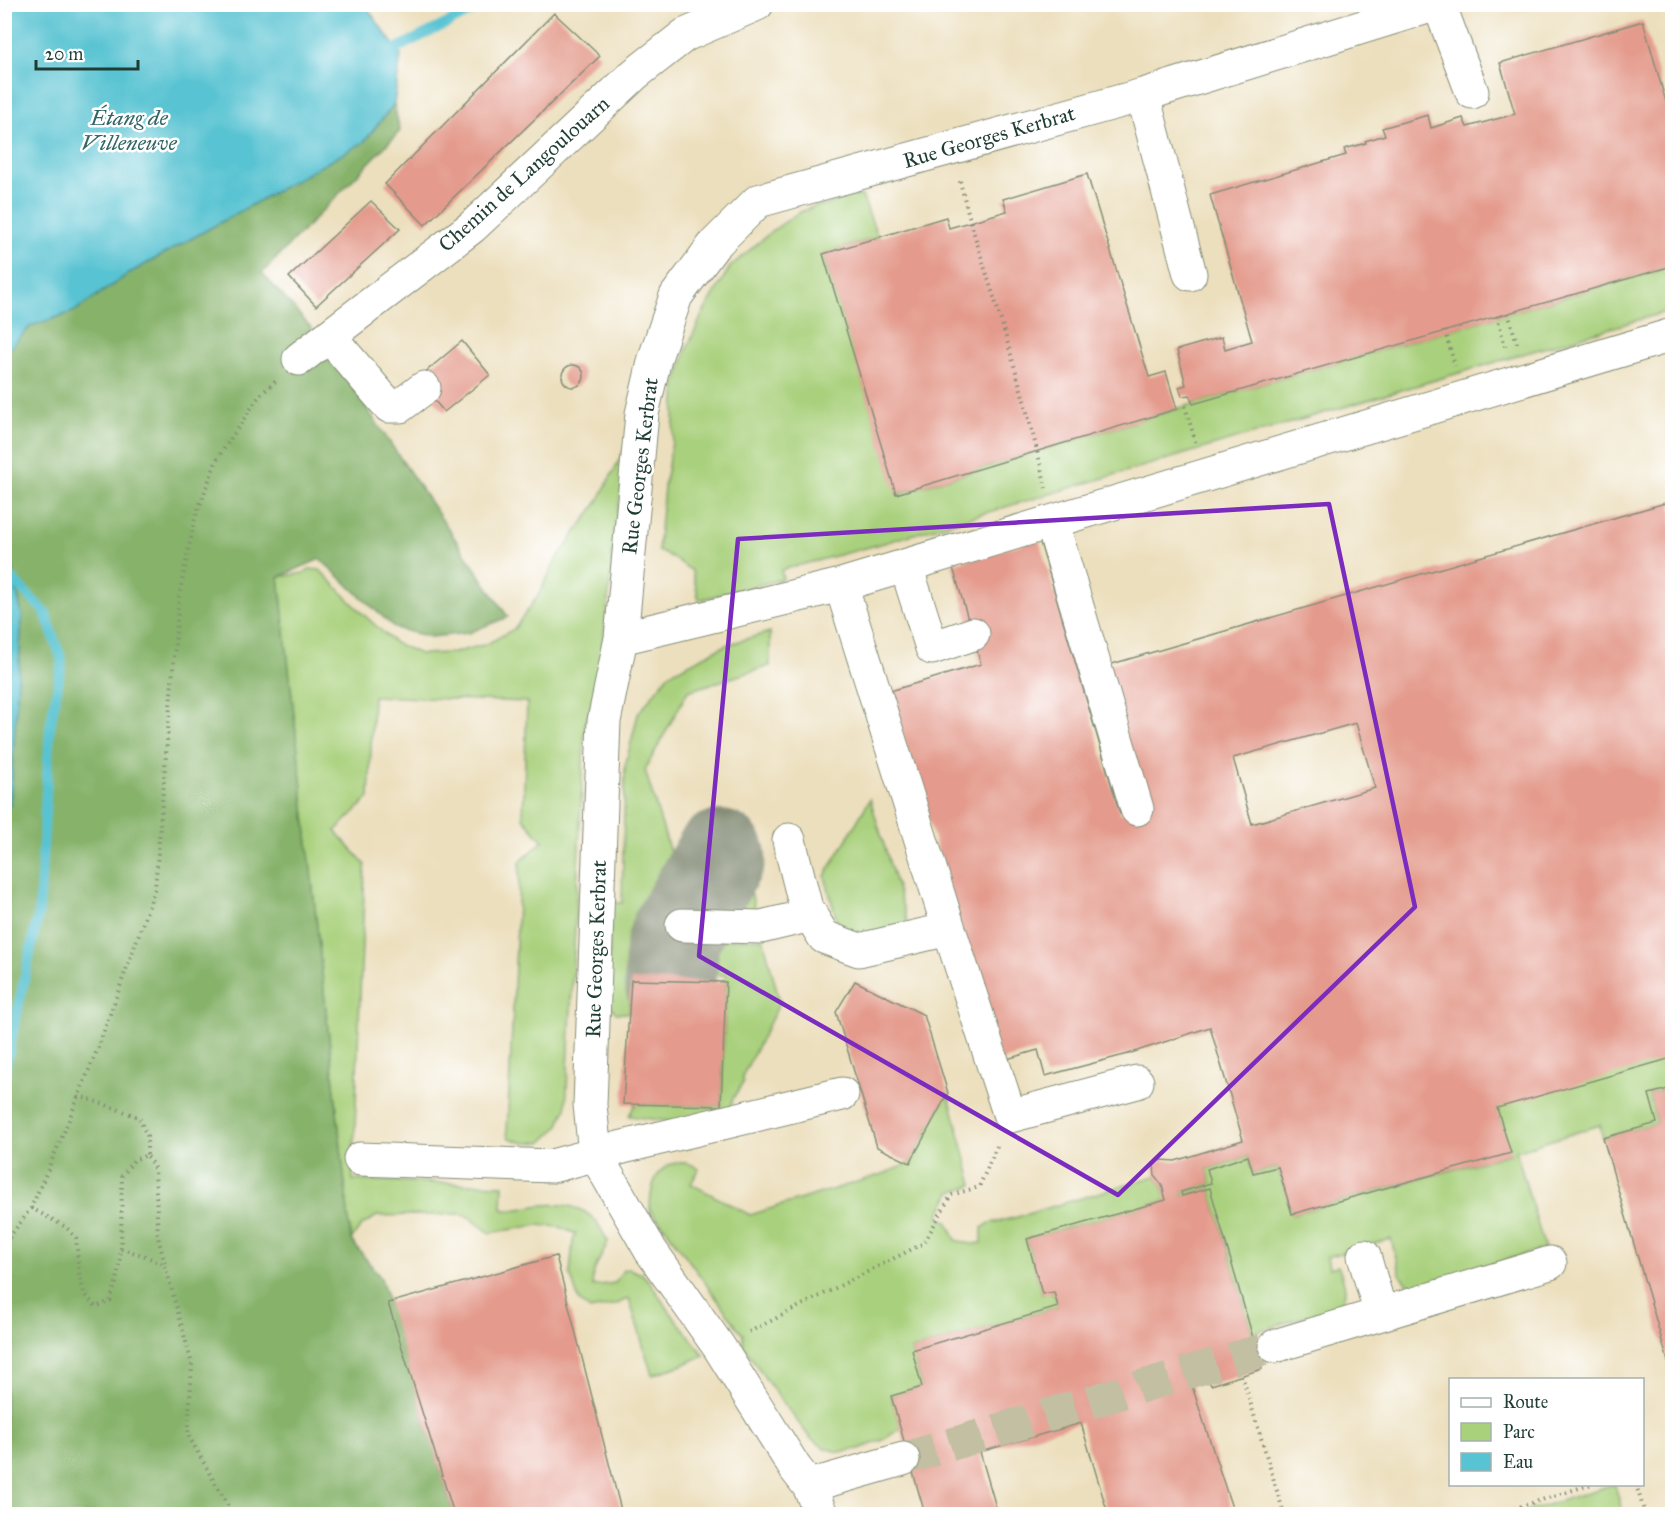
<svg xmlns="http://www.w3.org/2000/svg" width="1677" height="1519" viewBox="0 0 1677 1519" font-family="'IM FELL Great Primer',serif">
	<rect width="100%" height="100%" fill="#fff"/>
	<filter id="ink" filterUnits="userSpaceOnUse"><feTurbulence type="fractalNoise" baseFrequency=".0167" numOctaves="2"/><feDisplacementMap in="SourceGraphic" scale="12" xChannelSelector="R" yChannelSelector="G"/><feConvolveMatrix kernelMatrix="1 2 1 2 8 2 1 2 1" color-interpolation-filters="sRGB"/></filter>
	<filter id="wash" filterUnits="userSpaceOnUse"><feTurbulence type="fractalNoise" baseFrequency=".008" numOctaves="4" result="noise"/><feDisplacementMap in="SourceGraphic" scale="24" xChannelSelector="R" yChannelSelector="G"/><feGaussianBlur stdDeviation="1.35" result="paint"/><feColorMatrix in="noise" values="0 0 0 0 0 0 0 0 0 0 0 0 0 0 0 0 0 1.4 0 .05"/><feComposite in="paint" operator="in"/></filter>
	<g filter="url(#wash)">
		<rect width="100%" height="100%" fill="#ecdfbd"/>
		<path fill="#a9d07b" stroke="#648658" stroke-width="1.5" d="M851,196H862L878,237L823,254L897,494L1193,404L1672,266V310L877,545L781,570L783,579L699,600L692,571L672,557L658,551L664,487L673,437L676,384L687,348L702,315L730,267L772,231L798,213L815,206L826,205Z
			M630,439L614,534L609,593L598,683L585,724L566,1108L558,1127L542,1142L524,1143L509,1138L507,1133L520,862L543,841L523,818L527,702L373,696L369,798L335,831L365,864L353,1180L503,1185L502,1209C509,1212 517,1209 525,1208C547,1203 574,1202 592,1217C599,1223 603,1234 608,1241C604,1256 589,1271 593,1286L615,1283L623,1270L629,1269L642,1274L651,1283L664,1304L704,1355L685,1364L652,1375L629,1298L615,1305L590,1310L579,1301L570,1274L573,1241L576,1234L560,1227L537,1225L490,1233L469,1217L460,1214L377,1216L361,1226L351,1240L279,577L304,573L309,569L320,570L362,613L395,643L420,654L453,653L487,644L514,629L538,596L556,560L597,503Z
			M770,632V666L688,691L645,770L670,852L679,857L636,938L633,980L631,981L629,1013H616L608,1002L610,902L622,903L625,766L638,714L669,674L726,645Z
			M870,799L910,930L876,939L838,925L825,876Z
			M1672,871V1088L1649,1094L1657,1123L1603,1138L1600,1125L1516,1151L1545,1249L1415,1286L1407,1284L1401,1277L1391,1239L1327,1257L1329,1268L1338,1266C1344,1282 1349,1290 1340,1306L1252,1333L1210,1188L1027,1239L1042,1294L1054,1292L1058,1307L912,1350L922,1387L891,1396L901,1428L883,1440L859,1449L839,1452L825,1448L810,1438L767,1381L743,1345V1335L741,1332L666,1229L650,1210C650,1191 654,1167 676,1163C686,1162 691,1163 699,1169L691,1184L750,1215L883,1174L910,1163L948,1093L973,1185L951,1192L938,1217L947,1221L956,1240L971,1244L982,1243V1228L990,1223L1014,1218L1155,1176L1162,1185L1165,1195L1181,1192L1211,1183L1207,1169L1248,1156L1253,1173L1278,1167L1292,1214L1510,1154L1497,1108L1639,881Z
			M735,887L740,892L751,891L756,916L718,915Z
			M763,938L780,1002L743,1075V1083L733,1098L730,1111L674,1122L629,1116L635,1104L721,1106L726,982L725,975H717L718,940Z
			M1611,1485H1615L1623,1514H1519Z"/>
		<path fill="#86b26b" stroke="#527850" stroke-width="1.5" d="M394,104L400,131L262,273L315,332L508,617L468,633L431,637L395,628L320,559L279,577L351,1240L381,1278L454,1514H5L4,811L10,804L22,616L5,529V353L31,326L73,312L130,273L364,142Z"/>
		<path fill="#58c3d2" stroke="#3c8083" stroke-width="1.5" d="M5,4L365,5L401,55L394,104L364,142L130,273L73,312L31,326L5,353Z
			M4,529L22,616L10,804L5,811Z"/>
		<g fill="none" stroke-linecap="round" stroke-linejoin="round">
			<path stroke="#58c3d2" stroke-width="10" d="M385,54L486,4
				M4,571L45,612L62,661L50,727L39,911L4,1073"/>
			<path stroke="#868e78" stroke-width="92" d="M670,981L671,949L676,933L720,856"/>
		</g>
		<g id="blocks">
			<path fill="#e49b8d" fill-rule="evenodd" d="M554,13L600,56L425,225L385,184Z
				M1643,21L1672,123V266L1193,404L1190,395L1182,396L1179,387L1186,385L1177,350L1222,337L1225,349L1252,341L1210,195L1346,155L1344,149L1366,143L1365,141L1385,135L1382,128L1428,115L1431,128L1463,118L1467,127L1515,114L1500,63Z
				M1087,174L1149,377L1166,372L1177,409L896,494L823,254L946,217L949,228L1007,211L1003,199Z
				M371,201L400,229L316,306L289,277Z
				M462,341L490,375L444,412L417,379Z
				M562 376a11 11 0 1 1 22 0a11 11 0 1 1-22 0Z
				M1672,501V1058L1497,1108L1511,1153L1292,1214L1278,1167L1253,1173L1248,1156L1207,1169L1211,1183L1181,1192L1182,1196L1210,1188L1262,1369L1211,1385L1206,1376L1190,1380L1234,1514H1108L1081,1423L980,1452L998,1514H925L891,1396L922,1387L912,1350L1058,1307L1054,1292L1042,1294L1027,1239L1166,1200L1162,1185L1155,1176L1154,1166L1157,1162L1162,1160L1175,1161L1243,1140L1210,1027L1128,1054L1045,1076L1038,1050L1000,1061L890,691L981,664L952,564L1039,539L1120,814L1145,806L1105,666ZM1356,723L1375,788L1252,824L1233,758Z
				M631,980L726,982L721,1106L623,1104Z
				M855,981L924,1015L948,1093L910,1163L877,1147L836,1012Z
				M1672,1088V1375L1603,1138L1657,1123L1649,1094Z
				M556,1256L622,1514H454L388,1303Z"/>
		</g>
	</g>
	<g filter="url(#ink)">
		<use href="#blocks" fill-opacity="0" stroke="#868e78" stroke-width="1.5"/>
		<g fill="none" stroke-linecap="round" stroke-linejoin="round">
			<path stroke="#c3bfa2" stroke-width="33" stroke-dasharray="33 16" stroke-linecap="butt" d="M903,1459L1275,1346"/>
			<defs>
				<path id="minor" d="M1439,4L1472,92
					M1143,95L1190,274
					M329,336L389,406H400L424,388
					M299,359L472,227L635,74L685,35L757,4
					M1052,522L1137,809
					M906,566L932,648L973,634
					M841,585L949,929L1010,1116L1137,1082
					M621,638L841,585L1672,335
					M789,840L806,908L824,937L859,950L949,929
					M682,925L761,927L811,915
					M360,1159L552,1166L623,1147L842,1094
					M1364,1256L1381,1314
					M1275,1346L1550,1263
					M809,1486L903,1459
					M821,1514L809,1486L795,1468L719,1347L651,1251L595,1154L590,1105L604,721L621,638L642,414L655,358L676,296L714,245L758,201L1143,95L1437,4"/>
			</defs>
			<use href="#minor" stroke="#868e78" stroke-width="35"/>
			<path stroke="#868e78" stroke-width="4" stroke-dasharray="1.5 4.5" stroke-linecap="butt" d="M960,181C970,224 984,265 997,307C1015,367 1032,427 1046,488
				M1508,313L1518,347
				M1497,316L1506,350
				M1445,331L1455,366
				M1185,406L1196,444
				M78,1097L86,1098L139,1117L147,1136V1155
				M31,1208L66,1227L76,1238L79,1273L84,1293L96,1307L110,1301L117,1280L121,1249L122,1176L134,1160L147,1155L155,1170L158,1237L165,1265
				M4,1241L9,1238L31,1208L62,1137L99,1045L155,889L179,596L195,518L217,459L260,395L276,381
				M121,1249L143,1255L165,1265L192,1364L188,1435L227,1504L230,1514
				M749,1332L924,1243L951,1195L979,1187L997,1146
				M1242,1375L1284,1514
				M1636,1484L1645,1514
				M1497,1514L1592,1484"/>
			<use href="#minor" stroke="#fff" stroke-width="33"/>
		</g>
	</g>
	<path fill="none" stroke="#7b2cbf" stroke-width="4.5" stroke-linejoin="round" d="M1329,504L1415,907L1118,1195L699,956L738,539Z"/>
	<g text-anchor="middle" stroke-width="5" stroke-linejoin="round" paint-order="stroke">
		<g font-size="21" fill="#1f3d34" stroke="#fff">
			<text transform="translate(989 137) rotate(-16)" y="7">Rue Georges Kerbrat</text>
			<text transform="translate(524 174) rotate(-42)" y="7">Chemin de Langoulouarn</text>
			<text transform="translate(640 466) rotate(-83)" y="7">Rue Georges Kerbrat</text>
			<text transform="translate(596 949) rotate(-88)" y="7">Rue Georges Kerbrat</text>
		</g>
		<g font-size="22" font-style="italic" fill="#306563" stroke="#fff">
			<text x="129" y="125">Étang de<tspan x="129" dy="25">Villeneuve</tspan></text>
		</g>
	</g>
	<rect width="1677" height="1519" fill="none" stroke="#fff" stroke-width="24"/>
	<rect x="1449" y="1378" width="195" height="108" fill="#ffffff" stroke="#a5b1ae" stroke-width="1.5"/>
	<rect x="1461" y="1398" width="30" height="9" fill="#ffffff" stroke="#a5b1ae" stroke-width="1.5"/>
	<text x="1503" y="1408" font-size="18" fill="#1f3d34">Route</text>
	<rect x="1461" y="1423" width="30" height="18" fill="#a9d07b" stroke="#a5b1ae" stroke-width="1.5"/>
	<text x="1503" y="1438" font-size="18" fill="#1f3d34">Parc</text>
	<rect x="1461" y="1453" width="30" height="18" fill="#58c3d2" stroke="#a5b1ae" stroke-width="1.5"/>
	<text x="1503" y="1468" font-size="18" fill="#1f3d34">Eau</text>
	<path d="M36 60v9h102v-9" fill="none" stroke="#1f3d34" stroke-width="3"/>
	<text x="45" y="60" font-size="18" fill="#1f3d34" stroke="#ffffff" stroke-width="4.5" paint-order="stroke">20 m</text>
</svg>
